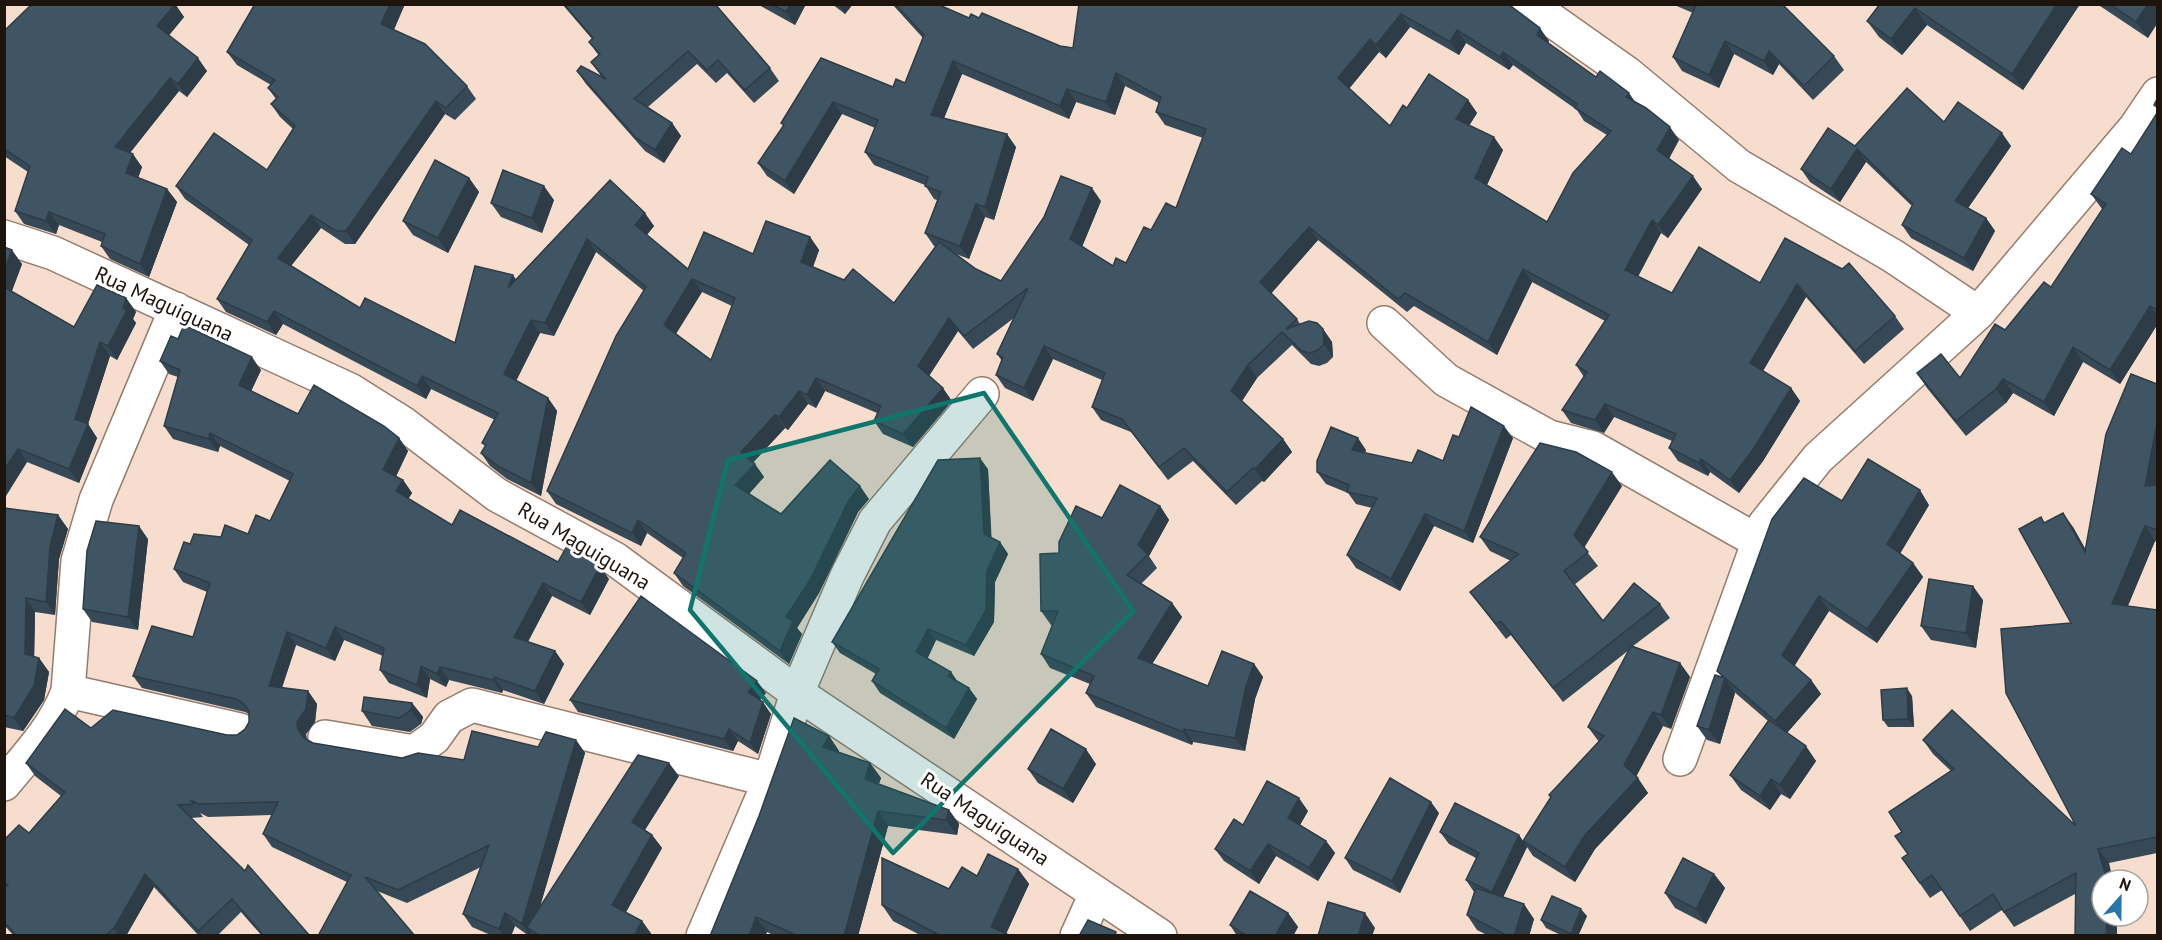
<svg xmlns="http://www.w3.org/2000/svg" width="2162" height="940" viewBox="0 0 2162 940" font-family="'PT Sans',sans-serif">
	<rect width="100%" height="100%" fill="#f6ddcd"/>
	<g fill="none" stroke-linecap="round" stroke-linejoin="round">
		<defs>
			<path id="minor" d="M1529,4L1628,74L1739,166L1893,256L1978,313
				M4,237L53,253L350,390L404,424L497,495L615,559L797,693L1160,936
				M1384,323L1446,380L1549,437L1593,448L1759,542
				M68,691L240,730
				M325,737L414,752L434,738L449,717L472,705L770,780
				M1680,759L1765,524L1818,458L1978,313L2135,128L2158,94
				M4,784C28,755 55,727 68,691L78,561L96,500L176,309
				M703,936L770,780L797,693L847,576L875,521L982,394
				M1077,936L1096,894"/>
		</defs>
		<use href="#minor" stroke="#947d6e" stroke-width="36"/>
		<use href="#minor" stroke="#fff" stroke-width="33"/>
	</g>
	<path fill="#374956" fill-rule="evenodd" d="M175,4L184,17L169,35L207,71L187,97L179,91L130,153L142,167L138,178L167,189L177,202L149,277L110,259L101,246L102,242L59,225L56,234L24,224L15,211L28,172L4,156V31Z
		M255,4H405L394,30L467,86L476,99L455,120L445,114L355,244H345L321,228L291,266L360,308L455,343L610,180L654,226L647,235L688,269L753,254L810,237L819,250L813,267L894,303L936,247L934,246L925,233L937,200L934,199L925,185L874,165L865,152L875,128L842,114L794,194L767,176L758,163L783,126L781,123L821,58L893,87L905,83L923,38L892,4H937L969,18H979L1060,46L1073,48L1079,4H1511V8L1549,41L1548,43L1596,77L1634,101L1679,140L1669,159L1702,189L1668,238L1661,233L1638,277L1672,293L1760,283L1785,238L1895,316L1904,329L1864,364L1806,297L1763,371L1791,388L1800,401L1763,461L1739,493L1710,472L1708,476L1678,461L1669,448L1672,441L1614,417L1604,433L1571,423L1562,410L1584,377L1576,365L1605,321L1532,282L1497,355L1414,306L1407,312L1318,240L1271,293L1297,319L1300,324L1323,329L1332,342L1333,357L1327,363L1319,366L1311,364L1292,345L1257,378L1242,401L1283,439L1292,452L1264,482L1262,481L1236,505L1193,461L1168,480L1131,432L1101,420L1092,407L1102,380L1053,359L1033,401L1005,388L996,375L1002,361L997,354L1014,318L973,349L958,331L929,376L952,401L913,447L883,434L874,421L877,413L825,391L816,408L808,404L788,430L785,428L753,462L764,477L749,494L781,514L869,499L858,512L819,593L797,628L802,634L789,664L683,586L674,573L683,558L647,533L641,546L556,504L547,491L644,291L596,252L554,336L540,333L516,381L548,398L557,411L541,496L507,479L490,466L481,453L485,446L482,443L495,420L431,389L426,399L283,324L276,335L226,312L217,299L249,245L185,199L176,186L267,170L293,129L280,117L271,104L276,99L268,88L271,85L237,65L227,52ZM1410,27L1459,55L1466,43L1509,70L1513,65L1577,110L1584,121L1607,135L1547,222L1487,185L1503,150L1469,126L1477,113L1468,100L1407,108L1390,126L1349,89L1379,52L1386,58ZM962,74L1069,119L1076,102L1115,115L1125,86L1159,103L1156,112L1165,125L1203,138L1176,208L1151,230L1126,263L1113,266L1082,246L1101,201L1001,281L976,269L956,254L969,259L985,217L994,220L1016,147L944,118ZM702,292L732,306L711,360L676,334Z
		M562,4H715L770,68L779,81L754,103L727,73L716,83L697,64L648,107L672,123L681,136L664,163L645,151L586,84L577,71L601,76L591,62L599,56L589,42L592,39Z
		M757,4H806L795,25Z
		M832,4H853L845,14Z
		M1672,4H1782L1834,56L1844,70L1813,100L1779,64L1773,75L1734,54L1719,88L1682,71L1673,57L1693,13Z
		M1880,4H2080L2023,90L1927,25L1902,55L1879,37L1867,21Z
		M2097,4H2157L2148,38Z
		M2157,113V325L2120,384L2083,362L2054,416L2013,393L2006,403L1966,436L1927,388L1917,373L1960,378L2005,330L2051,287L2102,209L2091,194L2131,154Z
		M1944,122L2011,146L1968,208L1986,218L1995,231L1973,271L1911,238L1902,225L1912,206L1866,162L1840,202L1810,182L1801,169L1855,146Z
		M469,178L479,192L448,253L413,235L403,221Z
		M554,200L542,233L501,217L491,203Z
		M4,247L22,264L12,291L74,327L126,298L136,312L133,319L136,323L117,360L110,356L88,424L97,438L79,483L27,462L4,499Z
		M160,361L261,370L251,391L298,414L399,438L408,451L396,476L403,480L412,493L408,499L452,525L609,579L590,615L552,596L528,642L555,651L564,664L544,704L503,690L502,693L449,680L446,687L430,679L427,698L389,683L380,670L383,656L344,640L335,661L296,645L282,688L308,691L317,704L315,722L306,734L307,740L313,743L402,758L464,760L576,740L585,753L539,909L679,776L645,830L652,835L662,848L626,912L642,921L652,935V936H533L532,934L531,936H529L515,926L511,936H493L472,927L463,914L481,867L407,903L377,891L347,882L272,847L263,834L272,815L208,817L200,813L203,817L191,818L310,936H262L241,912L217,936H199L154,887L126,936H14L4,925V840L29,833L61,796L35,776L26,763L91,728L227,735H237L245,729L249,722V714L245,712L142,688L133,676L193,637L207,592L183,582L174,569L190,544L221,537L248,534L270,521L290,481L220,446L218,452L173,439L164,426L178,377L169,374Z
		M2157,384V542L2155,541L2128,606L2157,610V853L2109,863L2075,894L2014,927L2002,910L1970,931L1942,890L1930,898L1902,858L1908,854L1902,832L1951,771L1933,754L1923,740L2076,826L2071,623L2045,523L2073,527L2085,549Z
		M1459,437L1513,438L1473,543L1434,526L1400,591L1356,568L1347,555L1372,508L1356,504L1348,493L1326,484L1317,472L1366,450L1365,453L1412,463L1443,461Z
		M988,469L991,538L1000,542L1008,554L995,582L994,622L974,656L936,640L927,659L951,672L957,681L969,688L977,699L954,739L880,693L872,681L876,674L840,653L832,642Z
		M1622,486L1584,548L1598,566L1574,585L1603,621L1660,604L1670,618L1633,646L1680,663L1690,677L1671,729L1663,726L1636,777L1648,793L1595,849L1575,882L1533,856L1523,841L1551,797L1549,795L1599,742L1588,727L1629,650L1563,702L1511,635L1506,639L1470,592L1511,561L1490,551L1480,537Z
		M1842,501L1929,505L1900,553L1913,563L1923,577L1877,643L1829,611L1794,666L1811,680L1821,694L1787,733L1816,761L1790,799L1781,794L1770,810L1741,790L1730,775L1768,721L1732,690L1735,693L1720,744L1707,740L1697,726L1722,677L1717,671Z
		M1160,506L1169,520L1149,556L1157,568L1141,584L1172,603L1182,617L1152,664L1208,686L1254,664L1263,677L1255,699L1245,751L1193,742L1192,745L1096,707L1086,693L1090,684L1050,668L1041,654L1052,625H1051L1041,611L1059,553L1102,518Z
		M4,508L58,515L68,529L59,559L55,615L35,612L34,657L39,658L49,672L44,700L23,731L4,727Z
		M148,539L138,630L92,622L83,609Z
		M1983,600L1976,648L1931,640L1921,626Z
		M766,693L760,700L771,714L758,754L738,741L733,751L578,712L570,700Z
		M1912,696L1914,727H1888L1883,720Z
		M412,703L423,717L421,724L410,732L372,726L362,711Z
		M829,736L839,751V752L870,763L881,778L879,784L949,810L959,824L957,835L888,826L858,936H775L767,932L765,936H710Z
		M1096,764L1073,803L1038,783L1028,769Z
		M1308,811L1300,825L1326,841L1335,853L1318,881L1276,856L1259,884L1224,861L1215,849L1243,825Z
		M1439,813L1400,893L1353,870L1345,858Z
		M1440,832L1519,835L1527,847L1503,897L1534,919L1529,936H1489L1477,930L1467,915L1474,892L1466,880L1476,858L1449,844Z
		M1018,869L1029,884L1006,934L1011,936H922L893,921L882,905L949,889L977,876Z
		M1714,874L1725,888L1706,924L1675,908L1665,893Z
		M1288,913L1298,927L1293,936H1237L1230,925Z
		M1587,916L1578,936H1563L1546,928L1541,920Z"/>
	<path fill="#2d3c46" d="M175,4L184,17L166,39L157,26Z
		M390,4H405L390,37L381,24Z
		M790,4H806L795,25L786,12Z
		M839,4H853L845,14Z
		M2057,4H2080L2023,90L2012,74Z
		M2148,4H2157V24L2148,38L2136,22Z
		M1915,8L1927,25L1902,55L1891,39Z
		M1401,14L1410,27L1386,58L1376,45Z
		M1540,28L1549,41L1546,48L1537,35Z
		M1457,30L1466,43L1459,55L1450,42Z
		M1370,39L1379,52L1347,91L1338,78Z
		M1725,41L1734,54L1719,88L1709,75Z
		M1769,51L1779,64L1773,75L1764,61Z
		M1503,52L1513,65L1509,70L1500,57Z
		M198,58L207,71L187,97L178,84Z
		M953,61L962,74L940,128L931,115Z
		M1116,73L1125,86L1115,115L1106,102Z
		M170,78L179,91L124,160L115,147Z
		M1067,89L1076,102L1069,119L1060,106Z
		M1629,93L1638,106L1626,97Z
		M1468,100L1477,113L1465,132L1456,119Z
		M436,101L445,114L355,244L346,231Z
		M833,102L842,114L794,194L785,181Z
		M672,123L681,136L664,163L655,150Z
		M1670,127L1679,140L1666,163L1657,150Z
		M2002,133L2011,146L1964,214L1955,201Z
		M1007,134L1016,147L994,220L985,207Z
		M1494,137L1503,150L1484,191L1475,178Z
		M1857,149L1866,162L1840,202L1831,189Z
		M133,154L142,167L135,186L126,173Z
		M1693,176L1702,189L1668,238L1658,225Z
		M469,178L479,192L448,253L438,238Z
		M544,186L554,200L542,233L532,218Z
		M1092,188L1101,201L1080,252L1070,239Z
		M167,189L177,202L149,277L140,264Z
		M976,204L985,217L969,259L960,246Z
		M49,212L59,225L56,234L46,221Z
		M645,213L654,226L644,238L635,225Z
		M311,215L321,228L287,271L278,258Z
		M1986,218L1995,231L1973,271L1964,258Z
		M1652,220L1661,233L1634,283L1625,270Z
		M1309,227L1318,240L1270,295L1260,282Z
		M810,237L819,250L810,275L801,262Z
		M587,239L596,252L554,336L545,323Z
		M12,250L22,264L9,298L4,291V272Z
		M1523,269L1532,282L1497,355L1488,342Z
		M513,275L522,288H508Z
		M692,279L702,292L673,338L664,325Z
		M1797,284L1806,297L1760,376L1750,363Z
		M126,298L136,312L133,319L136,323L117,360L108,346Z
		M2150,306L2157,316V325L2120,384L2110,370Z
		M274,311L283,324L276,335L267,322Z
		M949,318L958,331L927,379L918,366Z
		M531,320L540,333L513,387L504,374Z
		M1323,329L1332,342L1333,357L1324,344Z
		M100,342L110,356L88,424L97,438L79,483L69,469L75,419Z
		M1044,346L1053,359L1033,401L1024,388Z
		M2073,347L2083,362L2054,416L2044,402Z
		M252,357L261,370L248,398L239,385Z
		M1248,365L1257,378L1240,404L1231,391Z
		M422,376L431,389L426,399L417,386Z
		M816,378L825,391L816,408L807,395Z
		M2003,379L2013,393L2006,403L1996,389Z
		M943,388L952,401L913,447L903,434Z
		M1791,388L1800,401L1763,461L1739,493L1730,480Z
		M799,391L808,404L788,430L779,417Z
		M548,398L557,411L541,496L531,483Z
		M1605,404L1614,417L1604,433L1595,420Z
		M775,415L785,428L751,465L741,452Z
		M1504,426L1513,438L1473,543L1464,531Z
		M2156,428L2157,429V489L2145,486Z
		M210,433L220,446L218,452L209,439Z
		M399,438L408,451L393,483L383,470Z
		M1358,438L1366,450L1361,462L1352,450Z
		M1283,439L1292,452L1264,482L1255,469Z
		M18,449L27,462L4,499V470Z
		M980,458L988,469L992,546L984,534Z
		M1701,459L1710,472L1708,476L1699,463Z
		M755,464L764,477L745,498L735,485Z
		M1612,472L1622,486L1583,549L1574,535Z
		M403,480L412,493L405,504L396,491Z
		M860,486L869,499L858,512L819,593L797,628L802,634L789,664L780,651L786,617L849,500Z
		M1920,490L1929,505L1897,559L1887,544Z
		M1160,506L1169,520L1149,556L1138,545Z
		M2063,513L2073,527L2095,566L2085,552Z
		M1425,514L1434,526L1400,591L1391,579Z
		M58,515L68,529L59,559L55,615L46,602L50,546Z
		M638,520L647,533L641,546L632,533Z
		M139,526L148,539L138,630L128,617Z
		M2145,526L2155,541L2122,619L2112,604Z
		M1000,542L1008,554L995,582L994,622L974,656L966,645L987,571Z
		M1913,563L1923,577L1877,643L1867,629Z
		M600,566L609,579L590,615L581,602Z
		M543,583L552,596L523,650L514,637Z
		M1973,586L1983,600L1976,648L1966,633Z
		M1819,596L1829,611L1792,670L1782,655Z
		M26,598L35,612L34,668L25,654Z
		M1172,603L1182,617L1147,672L1138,658Z
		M335,627L344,640L335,661L326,648Z
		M928,629L936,640L925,664L916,652Z
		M287,632L296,645L278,699L269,686Z
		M555,651L564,664L544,704L535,691Z
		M39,658L49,672L44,700L23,731L14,718Z
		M1680,663L1690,677L1671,729L1661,715Z
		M1254,664L1263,677L1255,699L1245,751L1235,738L1246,686Z
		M421,666L430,679L427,698L417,685Z
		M440,667L449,680L446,687L437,674Z
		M951,672L959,684L948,676Z
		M494,677L503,690L502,693L493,680Z
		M1725,678L1735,693L1720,744L1709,730Z
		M1811,680L1821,694L1785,735L1775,721Z
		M757,681L766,693L756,704L748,692Z
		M969,688L977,699L954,739L946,728Z
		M1907,688L1912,696L1914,727L1908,719Z
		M308,691L317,704L315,722L306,734L307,743L298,730L297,722Z
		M763,702L771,714L758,754L750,743Z
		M412,703L423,717L421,724L411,710Z
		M1653,712L1663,726L1634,780L1624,765Z
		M729,729L738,741L733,751L724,739Z
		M1184,729L1193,742L1192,745L1183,732Z
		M829,736L839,751L834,762L823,747Z
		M576,740L585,753L533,931L527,927L532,934L531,936H530L522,924Z
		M1806,746L1816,761L1790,799L1780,785Z
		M1086,749L1096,764L1073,803L1063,789Z
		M669,763L679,776L641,836L632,822Z
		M870,763L881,778L875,793L865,779Z
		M1638,778L1648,793L1595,849L1575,882L1565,867L1585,835Z
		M1771,779L1781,794L1770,810L1760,796Z
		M1299,798L1308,811L1297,830L1288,818Z
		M1431,802L1439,813L1400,893L1392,881Z
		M949,810L959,824L957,835L946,820Z
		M878,811L888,826L858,936H844Z
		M652,835L662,848L622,919L612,905Z
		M1519,835L1527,847L1500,904L1492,892Z
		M1326,841L1335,853L1318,881L1309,868Z
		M1268,844L1276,856L1259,884L1250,871Z
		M2098,849L2109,863L2113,880H2107Z
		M1018,869L1029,884L1005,936L991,927Z
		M145,874L154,887L126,936H119L114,928Z
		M1714,874L1725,888L1706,924L1696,909Z
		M1524,904L1534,919L1529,936H1514Z
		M1581,909L1587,916L1578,936H1572L1571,934Z
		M505,913L515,926L511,936H504L499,929Z
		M1288,913L1298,927L1293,936H1275Z
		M1365,913L1375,928L1372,936H1358Z
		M2107,916H2117V936H2106Z
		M756,917L767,932L765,936H749Z
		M642,921L652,935V936H634Z"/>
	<path fill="#405564" stroke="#2d3c46" stroke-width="1.5" fill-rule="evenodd" d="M32,4H175L157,26L198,58L178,84L170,78L115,147L133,154L126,173L167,189L140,264L101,246L105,234L49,212L46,221L15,211L30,166L4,149V31Z
		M255,4H390L381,24L425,44L467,86L446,108L436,101L346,231H336L311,215L278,258L360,308L365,298L455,343L475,266L513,275L508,288L610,180L645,213L635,225L688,269L704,232L753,254L766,221L810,237L801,262L844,280L853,269L894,303L939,242L976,269L1001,281L1044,217L1061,176L1092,188L1070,239L1113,266L1116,258L1126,263L1144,227L1151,230L1166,203L1176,208L1206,129L1156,112L1161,97L1116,73L1106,102L1067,89L1060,106L953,61L931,115L1007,134L985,207L976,204L960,246L925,233L941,192L925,186L928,177L865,152L878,120L833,102L785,181L758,163L784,125L781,123L821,58L893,87L896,79L905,83L924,35L895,4H937L969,18L971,14L979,18L982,13L1060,46L1073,48L1079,4H1508L1540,28L1537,35L1596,77L1600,71L1629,93L1626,97L1646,108L1670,127L1657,150L1693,176L1658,225L1652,220L1625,270L1672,293L1699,247L1760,283L1785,238L1842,269L1849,263L1895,316L1855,351L1797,284L1750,363L1791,388L1754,448L1730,480L1701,459L1699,463L1669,448L1676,434L1605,404L1595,420L1562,410L1587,372L1576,365L1609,315L1523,269L1488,342L1405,293L1398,299L1309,227L1260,282L1297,319L1286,329L1309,321L1317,323L1323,329L1324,344L1318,350L1310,353L1302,351L1282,332L1248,365L1231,391L1283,439L1255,469L1253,468L1227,492L1184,448L1159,467L1122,419L1092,407L1105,373L1044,346L1024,388L996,375L1003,357L997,354L1028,288L964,336L949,318L918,366L943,388L903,434L874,421L881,406L816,378L807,395L799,391L779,417L775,415L741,452L755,464L735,485L781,514L830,460L860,486L849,500L810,580L786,617L793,621L780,651L674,573L686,553L638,520L632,533L547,491L616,336L646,287L587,239L545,323L531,320L504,374L548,398L531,483L498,466L481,453L486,445L482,443L498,413L422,376L417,386L274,311L267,322L217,299L252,240L176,186L214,133L267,170L295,126L271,104L278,97L268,88L275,80L227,52ZM1401,14L1450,42L1457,30L1500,57L1503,52L1577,104L1575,108L1611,131L1573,173L1547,222L1475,178L1494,137L1456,119L1468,100L1429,74L1407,108L1403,105L1390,126L1338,78L1370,39L1376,45ZM692,279L735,298L711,360L664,325Z
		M564,4H715L770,68L745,90L718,60L707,70L688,51L634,99L672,123L655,150L636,138L577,71L581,66L606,79L591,62L600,54L589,42L593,38Z
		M771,4H790L786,12Z
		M1694,4H1782L1834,56L1804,86L1769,51L1764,61L1725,41L1709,75L1673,57L1696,5Z
		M1880,4H2057L2012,74L1915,8L1891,39L1867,21Z
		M2110,4H2148L2136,22Z
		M1907,88L1944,122L1958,102L2002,133L1955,201L1986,218L1964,258L1902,225L1913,204L1857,149L1831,189L1801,169L1828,128L1855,146Z
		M2157,99V107L2154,105Z
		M2157,113V310L2150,306L2110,370L2073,347L2044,402L2003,379L1996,389L1956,421L1917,373L1941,354L1960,378L1995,324L2005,330L2044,282L2051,287L2106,204L2091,194L2122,148L2131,154Z
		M435,160L469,178L438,238L403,221Z
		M503,170L544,186L532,218L491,203Z
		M4,247L12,250L4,272Z
		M97,285L126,298L123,308L127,310L108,346L100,342L75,419L88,424L69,469L18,449L4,470V287L74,327Z
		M184,325L252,357L239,385L298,414L314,385L384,426L399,438L383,470L403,480L396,491L452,525L460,510L558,562L567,546L600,566L581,602L543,583L514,637L555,651L535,691L494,677L493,680L440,667L437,674L421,666L417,685L380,670L384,648L335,627L326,648L287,632L269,686L308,691L306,709L297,722L298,730L304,738L313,743L402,758L418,753L464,760L472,731L538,747L546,732L576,740L522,924L505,913L499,929L463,914L489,845L398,890L365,877L415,936H318L351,875L263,834L278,802L199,804L190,800L194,804L178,805L245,871L248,865L310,936H264L232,899L198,931L145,874L114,928L105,936H17L4,922V888L8,885L4,882V840L19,825L29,833L65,792L26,763L65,709L91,728L113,710L227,735H237L245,729L249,722V711L244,704L236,699L133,676L152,626L193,637L210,583L174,569L184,542L190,544L194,534L221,537L225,525L248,534L256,515L270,521L293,474L210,433L209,439L164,426L180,370L160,361L171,336L178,339Z
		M2131,374L2157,384V428H2156L2145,486L2157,485V530L2145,526L2112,604L2157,610V837L2098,849L2107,880H2102V916H2107L2106,936H2075L2076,873L2004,912L1993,894L1960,916L1932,875L1920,883L1902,858L1908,854L1895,836L1902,832L1889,812L1954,769L1923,740L1952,710L2076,826L2006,693L2001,629L2071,623L2019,529L2041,517L2044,523L2063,513L2085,552L2106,434Z
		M1471,407L1504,426L1464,531L1425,514L1391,579L1347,555L1377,498L1347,492L1349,485L1317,472V461L1331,427L1358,438L1352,450L1412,463L1418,450L1443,461L1453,435L1459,437Z
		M1540,443L1576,452L1612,472L1574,535L1588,552L1564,571L1603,621L1634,583L1660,604L1553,688L1501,621L1496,624L1470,592L1519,554L1480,537Z
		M980,458L984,534L1000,542L987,571L986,610L966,645L928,629L916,652L951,672L948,676L969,688L946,728L872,681L879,669L832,642L938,460Z
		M1868,459L1920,490L1887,544L1913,563L1867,629L1819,596L1782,655L1811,680L1775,721L1717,671L1772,519L1804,478L1842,501Z
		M1120,485L1160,506L1138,545L1148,554L1127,575L1172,603L1138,658L1208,686L1222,651L1254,664L1246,686L1235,738L1184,729L1183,732L1086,693L1094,676L1041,654L1058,611H1041L1040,554L1059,553V542L1076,506L1102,518Z
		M4,508L58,515L50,546L46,602L26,598L25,654L39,658L34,686L14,718L4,715Z
		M96,521L139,526L128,617L83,609L87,551Z
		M1929,579L1973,586L1966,633L1921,626Z
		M641,596L757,681L748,692L763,702L750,743L729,729L724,739L570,700Z
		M1631,646L1680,663L1661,715L1653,712L1624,765L1638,778L1585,835L1565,867L1523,841L1551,797L1549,795L1604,736L1588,727Z
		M1715,675L1725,678L1709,730L1697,726Z
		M1907,688L1908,719L1883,720L1881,690Z
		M364,697L412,703L411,710L399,718L362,711Z
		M794,718L829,736L823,747L870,763L865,779L949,810L946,820L878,811L844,936H798L756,917L749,936H710L759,816Z
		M1769,720L1806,746L1780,785L1771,779L1760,796L1730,775Z
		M1051,729L1086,749L1063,789L1028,769Z
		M638,755L669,763L632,822L652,835L612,905L642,921L634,936H540L527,927Z
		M1390,778L1431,802L1392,881L1345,858Z
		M1267,781L1299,798L1288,818L1326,841L1309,868L1268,844L1250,871L1215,849L1234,819L1243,825Z
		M1455,803L1519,835L1492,892L1466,880L1479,853L1440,832Z
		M988,854L1018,869L991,927L1011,936H941L882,905V858L949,889L962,867L977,876Z
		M1683,858L1714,874L1696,909L1665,893Z
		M1476,888L1524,904L1514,936H1508L1467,915Z
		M1250,891L1288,913L1275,936H1247L1230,925Z
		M1552,896L1581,909L1571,934L1541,920Z
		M1328,902L1365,913L1358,936H1318Z
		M1088,920L1116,932L1115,936H1079Z"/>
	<path fill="#0f766e" fill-opacity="0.2" stroke="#0f766e" stroke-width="4.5" stroke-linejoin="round" d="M984,393L1133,611L893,853L690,610L728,460Z"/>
	<g text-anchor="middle" stroke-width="6" stroke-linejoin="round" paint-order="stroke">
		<g font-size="21" fill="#1d140e" stroke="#fff">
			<text transform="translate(164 304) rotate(25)" y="7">Rua Maguiguana</text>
			<text transform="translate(584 546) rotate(31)" y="7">Rua Maguiguana</text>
			<text transform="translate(985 819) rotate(34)" y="7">Rua Maguiguana</text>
		</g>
	</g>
	<rect width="2162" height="940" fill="none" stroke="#1d140e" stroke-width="12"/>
	<g transform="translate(2120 898) rotate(21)"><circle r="28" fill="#ffffff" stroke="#a5a19f" stroke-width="1.5"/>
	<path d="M0-4.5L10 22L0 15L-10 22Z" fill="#2677a8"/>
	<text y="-9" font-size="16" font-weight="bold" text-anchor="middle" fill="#1d140e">N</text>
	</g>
</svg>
